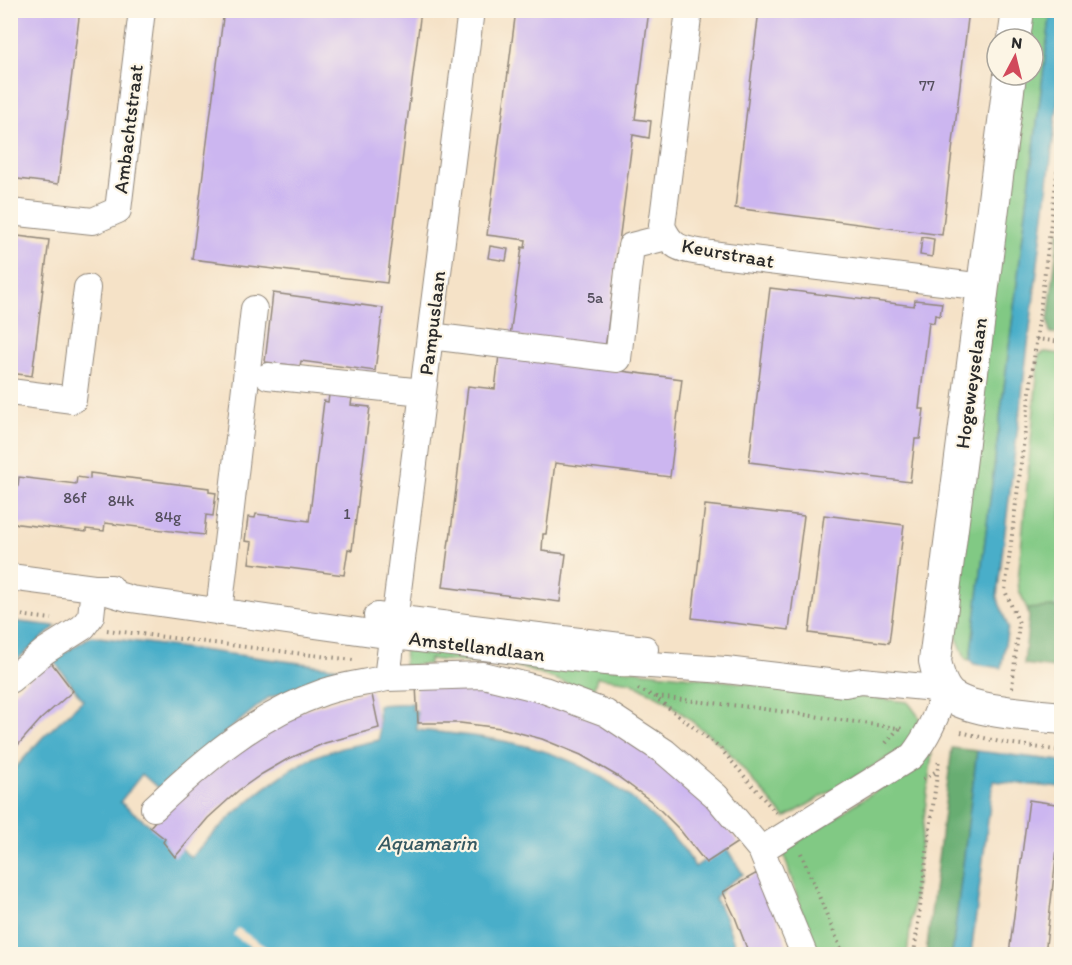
<svg xmlns="http://www.w3.org/2000/svg" width="1072" height="965" viewBox="0 0 1072 965" font-family="Itim,sans-serif">
	<rect width="100%" height="100%" fill="#fcf5e5"/>
	<filter id="ink" filterUnits="userSpaceOnUse"><feTurbulence type="fractalNoise" baseFrequency=".0167" numOctaves="2"/><feDisplacementMap in="SourceGraphic" scale="12" xChannelSelector="R" yChannelSelector="G"/><feConvolveMatrix kernelMatrix="1 2 1 2 8 2 1 2 1" color-interpolation-filters="sRGB"/></filter>
	<filter id="wash" filterUnits="userSpaceOnUse"><feTurbulence type="fractalNoise" baseFrequency=".008" numOctaves="4" result="noise"/><feDisplacementMap in="SourceGraphic" scale="24" xChannelSelector="R" yChannelSelector="G"/><feGaussianBlur stdDeviation="1.35" result="paint"/><feColorMatrix in="noise" values="0 0 0 0 0 0 0 0 0 0 0 0 0 0 0 0 0 1.4 0 .05"/><feComposite in="paint" operator="in"/></filter>
	<g filter="url(#wash)">
		<rect width="100%" height="100%" fill="#f5e2c7"/>
		<path fill="#81c984" stroke="#567a58" stroke-width="1.5" d="M1027,11H1051L970,660L966,659L956,636L980,371L1019,75H1033V39H1023Z
			M1045,352L1061,354V608L1027,609L1019,590L1018,581L1039,355Z
			M405,644L908,702L920,718L908,746L785,818L725,748L668,702L631,682L597,677L593,692L519,667L429,659V664L404,666Z
			M932,754L907,954H815L783,851Z"/>
		<path fill="#68ad72" stroke="#4a6c4e" stroke-width="1.5" d="M1059,232H1062L1061,334L1050,333L1048,321Z
			M1053,607L1061,608V669L1024,664L1029,617L1027,609Z
			M952,748L977,751L952,954H926Z"/>
		<path fill="#49aec9" stroke="#3a6c7a" stroke-width="1.5" d="M1051,11H1061V77L998,588L997,597L1008,627L1001,668L974,664L970,660Z
			M11,621L56,626L11,665Z
			M91,636L354,670L268,698L158,788L142,774L120,802L191,857C223,822 270,778 312,758C333,748 357,745 379,740L378,705L413,703L412,710L417,711V730C512,739 582,748 654,818C670,833 685,848 695,867L721,849H727L743,874L723,888L715,899L725,917L738,954H11L10,774L43,737L83,700L53,660Z
			M977,751L1061,761V788L993,781L971,954H952Z"/>
		<path fill="#f5e2c7" d="M238,928L276,954H262L233,935Z"/>
		<g id="blocks">
			<path fill="#ccb6f0" d="M10,10H80L58,184L10,178Z
				M224,10H421L387,283L192,259Z
				M516,10H649L635,119L651,121L649,138L633,135L605,349L510,336L522,247L525,248L526,240L487,235Z
				M759,10H969L942,235L735,208Z
				M10,235L49,240L32,376L10,373Z
				M922,237L934,239L932,257L920,255Z
				M490,246L508,249L506,261L488,258Z
				M770,288L914,306L915,300L942,303L940,316L935,315L934,323L929,322L919,409H924L920,439H915L910,482L749,462Z
				M273,293L383,308L375,371L301,361L300,366L265,362Z
				M499,355L682,379L670,477L555,463L546,534H543L542,551L566,554L560,602L443,587L449,540H450L468,386L495,389Z
				M329,395L352,398L351,405L370,407L352,550L348,549L344,575L249,563L252,542L245,541L248,517L255,518L256,514L309,521L324,401L328,402Z
				M90,473L209,488V492L216,493L213,516L206,515L204,535L105,523L104,531L86,529V532L10,523V485L18,486L19,477L76,484L77,477L90,479Z
				M705,505L804,516L789,630L692,618Z
				M824,515L904,525L889,643L809,633Z
				M1060,571H1062V607L1056,606Z
				M50,661L73,691L41,719L10,754V695Z
				M416,685L478,686L569,708L625,735L698,793L738,842L706,863L680,830L651,801L617,776L581,755L542,739L501,728L460,723H418Z
				M371,690L379,728L325,743L286,760L262,774L239,790L208,818L175,857L163,842L165,839L150,827L181,792L296,713Z
				M1029,800L1062,805L1045,954H1009Z
				M757,873L782,931L789,954H749L735,917L723,892Z"/>
		</g>
	</g>
	<g filter="url(#ink)">
		<use href="#blocks" fill-opacity="0" stroke="#908679" stroke-width="1.5"/>
		<g fill="none" stroke-linecap="round" stroke-linejoin="round">
			<defs>
				<path id="minor" d="M689,10L662,226C673,252 685,249 711,254L984,287
					M10,212L93,221L118,210L142,10
					M430,336L618,359L631,246L667,237
					M268,376L423,392
					M10,392L73,400L87,288
					M10,577L94,588H111
					M94,588L131,599L393,636L605,662L726,670L845,684L862,681L945,689C938,714 928,736 912,756L761,850
					M219,612L254,309
					M377,616L645,649
					M387,678L483,675L544,690L606,713L665,752L716,796L761,850L804,954
					M10,680L45,651L83,627L91,616L94,588
					M154,808C205,760 257,715 324,692C344,685 366,683 387,678L471,10"/>
				<path id="major" d="M1014,39L1018,10
					M1010,75L935,661C938,675 942,691 954,698C977,712 1034,715 1062,718"/>
			</defs>
			<use href="#minor" stroke="#908679" stroke-width="28"/>
			<use href="#major" stroke="#908679" stroke-width="34"/>
			<path stroke="#908679" stroke-width="4" stroke-dasharray="1.5 4.5" stroke-linecap="butt" d="M1036,339L1062,342
				M10,614L52,619
				M107,630L353,660
				M1012,688L1019,623L1005,591L1062,135
				M638,689L655,697L721,749L776,813
				M656,697L750,707L904,729
				M961,732L1000,742L1062,751
				M886,743L899,728
				M923,779L937,771
				M801,853L843,954
				M914,954L939,759"/>
			<use href="#minor" stroke="#fff" stroke-width="26"/>
			<use href="#major" stroke="#fff" stroke-width="32"/>
		</g>
	</g>
	<g text-anchor="middle" stroke-width="4.5" stroke-linejoin="round" paint-order="stroke">
		<g font-size="16" fill="#534e5c">
			<text x="927" y="91">77</text>
			<text x="595" y="303">5a</text>
			<text x="75" y="503">86f</text>
			<text x="121" y="506">84k</text>
			<text x="347" y="519">1</text>
			<text x="168" y="522">84g</text>
		</g>
		<g font-size="20" fill="#2b2b2b" stroke="#fcf5e5">
			<text transform="translate(128 129) rotate(-83)" y="7">Ambachtstraat</text>
			<text transform="translate(728 253) rotate(10)" y="7">Keurstraat</text>
			<text transform="translate(432 323) rotate(-83)" y="7">Pampuslaan</text>
			<text transform="translate(971 383) rotate(-82)" y="7">Hogeweyselaan</text>
			<text transform="translate(477 646) rotate(7)" y="7">Amstellandlaan</text>
		</g>
		<g font-size="21" font-style="italic" fill="#365962" stroke="#fcf5e5">
			<text x="427" y="850">Aquamarin</text>
		</g>
	</g>
	<rect width="1072" height="965" fill="none" stroke="#fcf5e5" stroke-width="36"/>
	<g transform="translate(1015 57) rotate(7)"><circle r="28" fill="#fcf5e5" stroke="#a8a49b" stroke-width="1.5"/>
	<path d="M0-4.5L10 22L0 15L-10 22Z" fill="#d1495b"/>
	<text y="-9" font-size="16" font-weight="bold" text-anchor="middle" fill="#2b2b2b">N</text>
	</g>
</svg>
